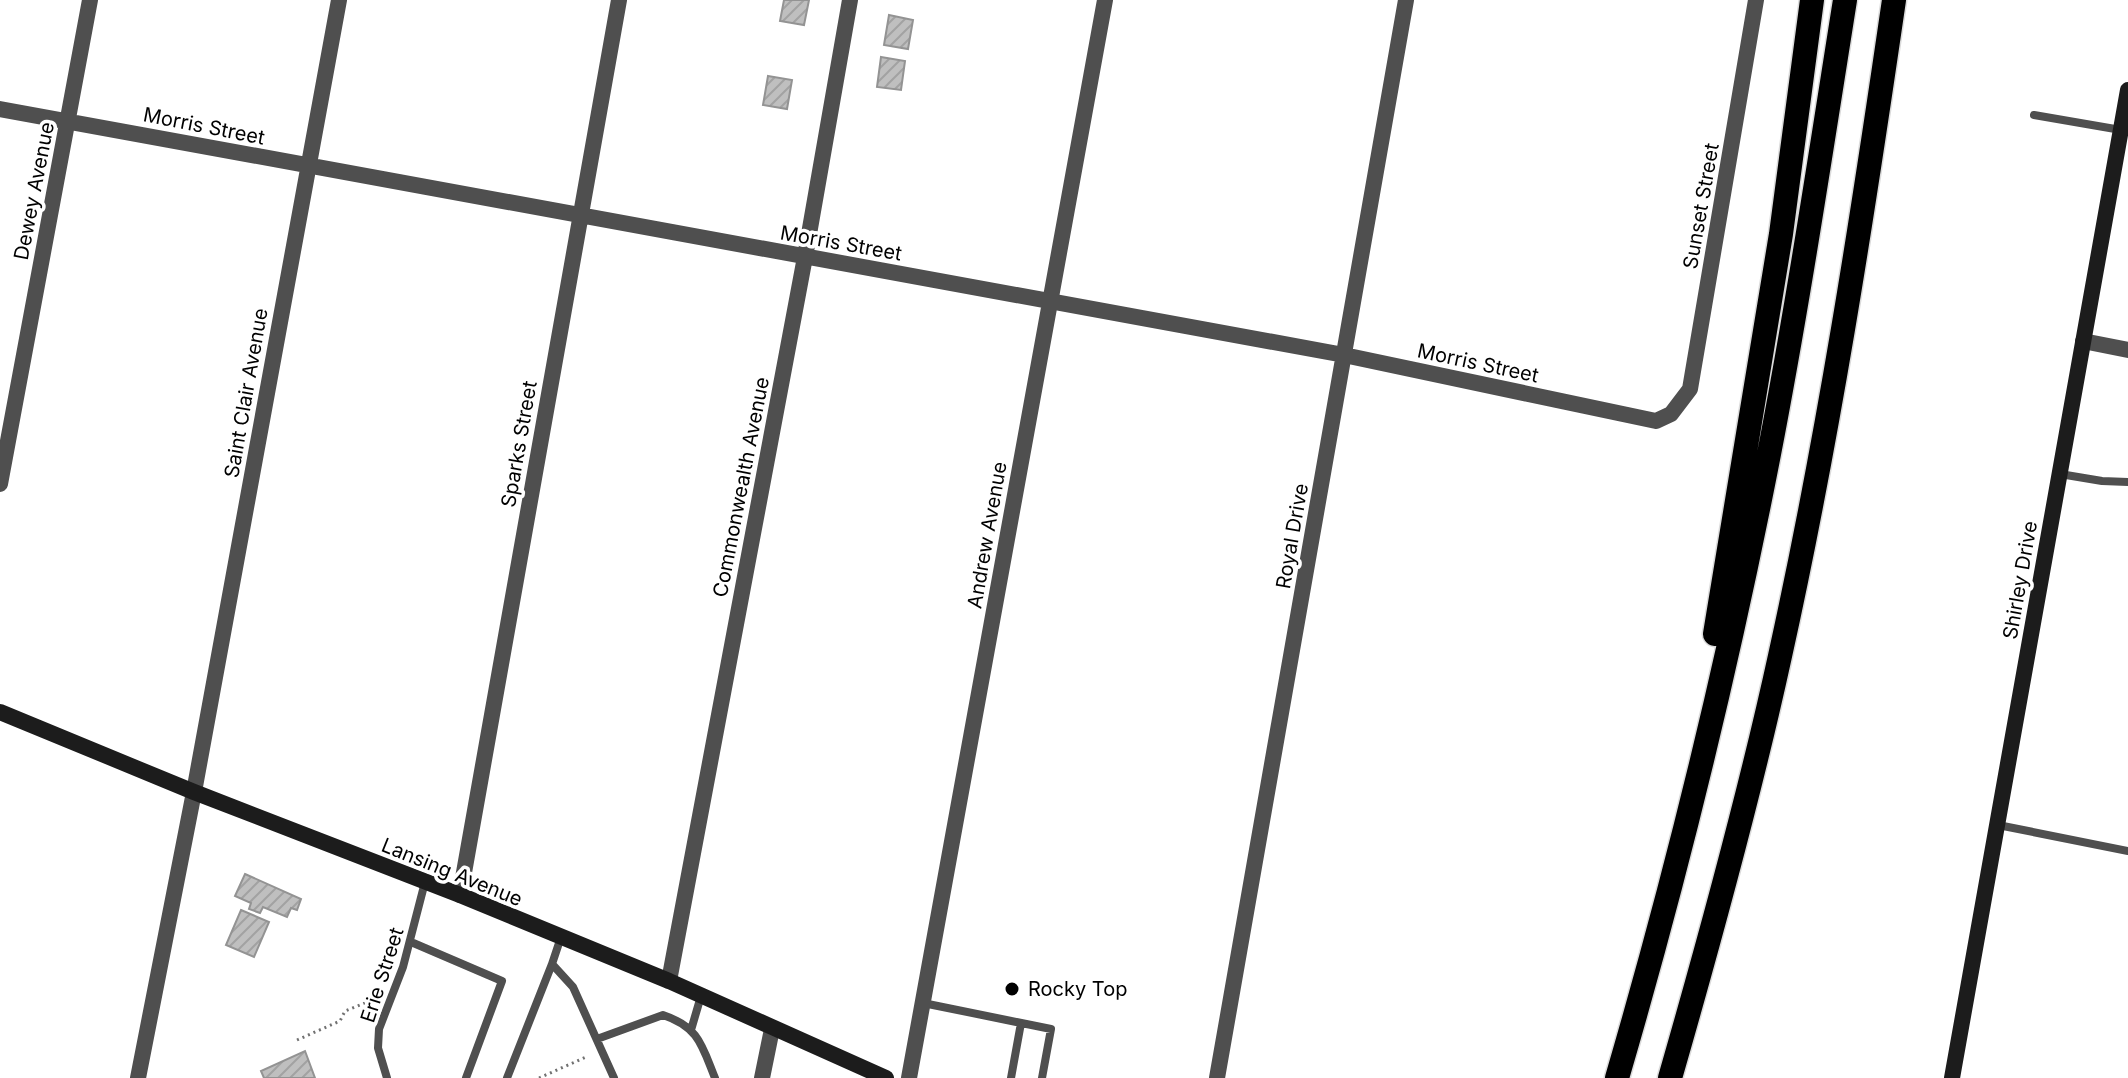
<svg xmlns="http://www.w3.org/2000/svg" width="2128" height="1078" viewBox="0 0 2128 1078" font-family="Inter,sans-serif">
	<defs>
		<pattern id="building-hatch" width="6" height="6" patternUnits="userSpaceOnUse" patternTransform="scale(2)"><rect width="6" height="6" fill="#bfbfbf"/><path d="M-1 1l2-2M0 6l6-6M5 7l2-2" fill="none" stroke="#a2a2a2"/></pattern>
	</defs>
	<rect width="100%" height="100%" fill="#fff"/>
	<path fill="url(#building-hatch)" stroke="#939393" stroke-width="2" d="M784,0H809L804,25L780,21Z
		M889,15L913,20L908,49L884,45Z
		M881,57L905,61L901,90L877,87Z
		M768,76L792,80L787,109L763,105Z
		M245,874L301,899L297,910L291,908L287,917L263,907L260,913L249,909L251,903L235,896Z
		M241,910L269,922L254,957L226,945Z
		M305,1051L315,1078H264L261,1071Z"/>
	<g fill="none" stroke-linecap="round" stroke-linejoin="round">
		<defs>
			<path id="highway" d="M1715,634L1781,234L1812,0
				M1617,1078C1677,873 1728,664 1769,454C1798,304 1821,151 1845,0
				M1670,1078C1710,939 1749,798 1780,656C1828,439 1862,220 1894,0"/>
		</defs>
		<use href="#highway" stroke="#dbdbdb" stroke-width="27"/>
		<path stroke="#717171" stroke-width="3" stroke-dasharray="2 4" stroke-linecap="butt" d="M297,1040L340,1021L345,1011L377,998
			M539,1078L586,1057"/>
		<path stroke="#4f4f4f" stroke-width="8" d="M2034,115L2121,130
			M2060,474L2102,481L2128,482
			M1998,825L2128,851
			M561,937L552,964L573,987L614,1078
			M411,942L502,981L466,1078
			M923,1003L1051,1029L1042,1078
			M691,1030L701,996
			M597,1039L663,1015C699,1027 702,1046 715,1078
			M387,1078L378,1048L379,1029L403,967L425,882
			M507,1078L552,964
			M1011,1078L1021,1023"/>
		<path stroke="#4f4f4f" stroke-width="16" d="M0,109L1344,355L1656,421L1671,414L1690,389L1756,0
			M2083,341L2128,350
			M0,484L90,0
			M460,895L619,0
			M669,981L805,257L850,0
			M138,1078L194,792L339,0
			M762,1078L772,1029
			M909,1078L1105,0
			M1217,1078L1406,0"/>
		<path stroke="#1c1c1c" stroke-width="16" d="M0,712L194,792L460,895L669,981L886,1078
			M1952,1078L2128,90"/>
		<use href="#highway" stroke="#000" stroke-width="24"/>
	</g>
	<circle fill="#000" stroke="#fff" stroke-width="3" cx="1012" cy="989" r="8"/>
	<g text-anchor="middle" stroke-width="7" stroke-linejoin="round" paint-order="stroke">
		<g font-size="20" fill="#000" stroke="#fff">
			<text transform="translate(204 126) rotate(11)" y="7">Morris Street</text>
			<text transform="translate(34 191) rotate(-79)" y="7">Dewey Avenue</text>
			<text transform="translate(1701 206) rotate(-80)" y="7">Sunset Street</text>
			<text transform="translate(841 243) rotate(10)" y="7">Morris Street</text>
			<text transform="translate(1478 363) rotate(12)" y="7">Morris Street</text>
			<text transform="translate(246 393) rotate(-80)" y="7">Saint Clair Avenue</text>
			<text transform="translate(519 444) rotate(-80)" y="7">Sparks Street</text>
			<text transform="translate(741 487) rotate(-79)" y="7">Commonwealth Avenue</text>
			<text transform="translate(987 535) rotate(-80)" y="7">Andrew Avenue</text>
			<text transform="translate(1292 536) rotate(-80)" y="7">Royal Drive</text>
			<text transform="translate(2020 580) rotate(-80)" y="7">Shirley Drive</text>
			<text transform="translate(452 872) rotate(22)" y="7">Lansing Avenue</text>
			<text transform="translate(382 975) rotate(-72)" y="7">Erie Street</text>
		</g>
		<g font-size="20" fill="#000" stroke="#fff" text-anchor="start">
			<text x="1028" y="996">Rocky Top</text>
		</g>
	</g>
</svg>
